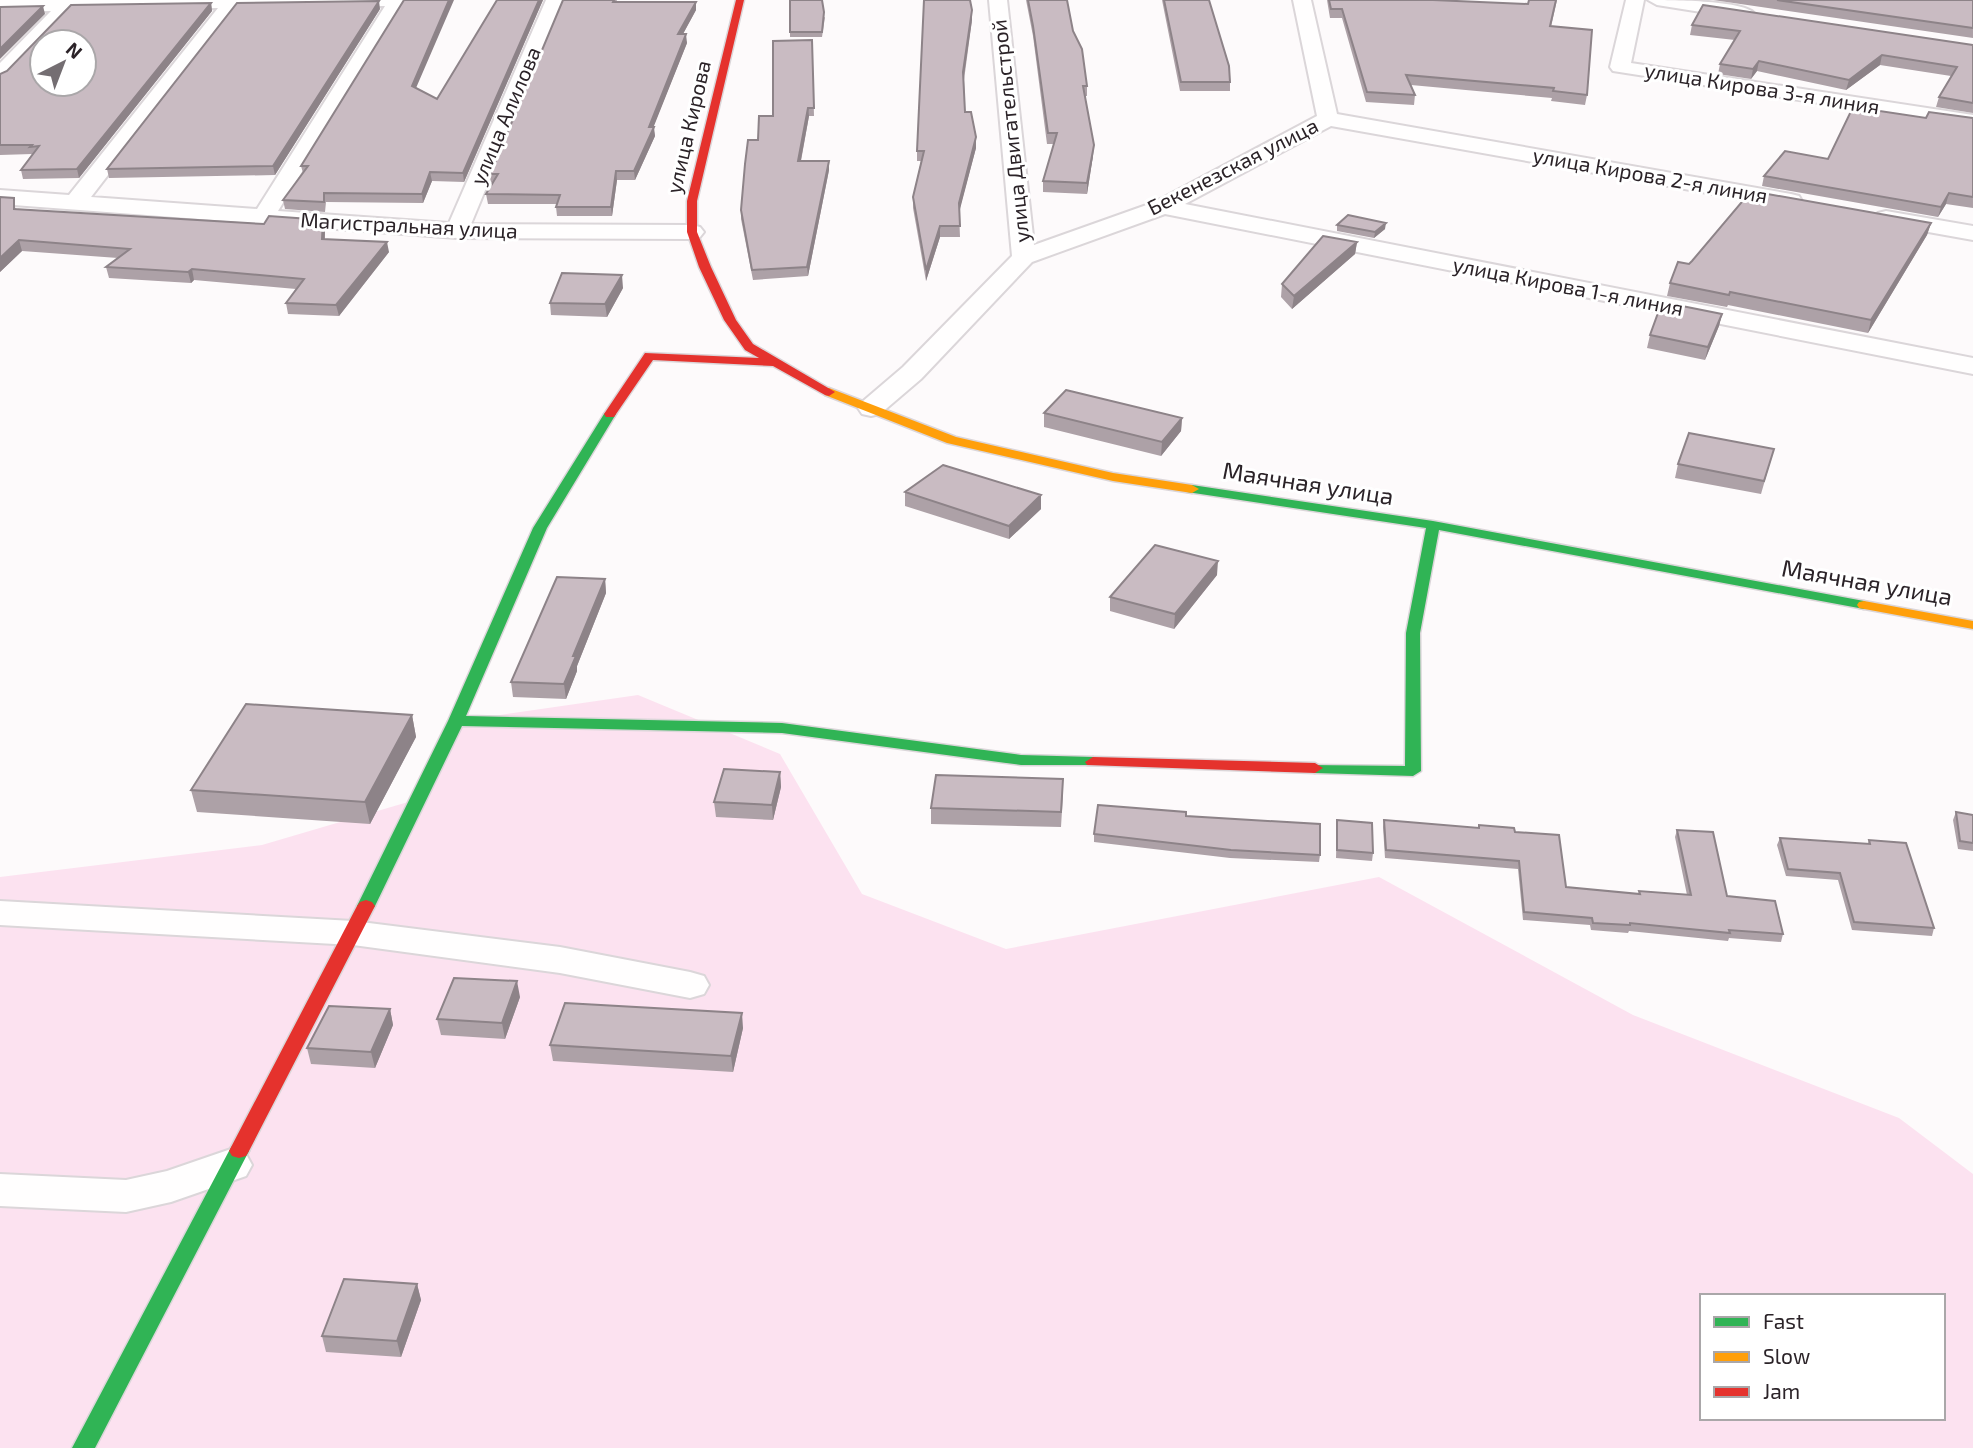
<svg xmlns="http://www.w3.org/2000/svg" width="1973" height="1448" viewBox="0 0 1973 1448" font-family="'Exo 2',sans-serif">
	<rect width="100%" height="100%" fill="#fdfafb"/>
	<path fill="#fce2f0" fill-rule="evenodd" d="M638,695L780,754L862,894L1006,949L1379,877L1633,1015L1899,1118L1973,1174V1448H0V877L262,845L425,797L451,722ZM1702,1296H1943V1418H1702Z"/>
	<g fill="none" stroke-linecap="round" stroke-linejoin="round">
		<defs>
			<path id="street" d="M0,0H407L278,211L449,223L546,0H564L471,224L692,225L700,227L704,232L700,237L692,239L457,238L270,224L262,226L253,223L0,204V190L69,195L218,8L72,10L7,78L0,80V63L51,11L0,12ZM385,6L257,209L91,197L237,8Z
				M989,0H1007L1034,245L1155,202L1317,116L1293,0H1311L1337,114L1791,194L1799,196L1802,201L1799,206L1791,208L1331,126L1185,204L1973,358V374L1165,214L1032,262L921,379L880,414L871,416L862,414L858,408L862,402L903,367L1012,256Z
				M1626,0H1644L1631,63L1973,115V127L1613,71L1610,67Z
				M1648,0C1668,0 1742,0 1754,13L1745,19L1657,5Z
				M1886,211L1973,226V240L1878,223L1875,218L1878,213Z
				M0,901L353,921L560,947L690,972L704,976L709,985L704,994L690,998L560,973L353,945L0,925Z
				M231,1149L246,1154L252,1165L246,1176L171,1202L126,1212L0,1206V1174L126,1180L167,1171Z"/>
			<path id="fast" d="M610,410L616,414L547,528L466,716L782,723L1021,755L1093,757L1101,762L1099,765H1021L782,733L462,726L375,906L372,910H360L357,906L448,721L533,528L604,414Z
				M1192,485L1433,521L1864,601L1871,605L1864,609L1439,530L1420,633L1421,771L1413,776L1315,773L1309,771L1307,768L1309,765L1405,766L1406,633L1426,528L1187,492L1185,489L1187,486Z
				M239,1144L246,1146L249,1151L95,1448H72L229,1151L232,1146Z"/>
			<path id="slow" d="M829,388L956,437L1113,473L1192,485L1199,489L1192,493L1113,481L947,443L825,395V389Z
				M1864,601L1973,621V629L1859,608L1857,605L1859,602Z"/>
			<path id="jam" d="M736,0H744L697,201V232L711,267L736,320L753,344L835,392L829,396L825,395L773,366L653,360L614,417H606L604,414L645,353L759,358L745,350L724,320L699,267L687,232V201Z
				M1093,757L1315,763L1323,768L1315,773L1087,765L1085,762Z
				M366,900L372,902L375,906L249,1151L246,1156L239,1158L232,1156L229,1151L357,906L360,902Z"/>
		</defs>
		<use href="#street" stroke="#dbd6d9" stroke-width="4"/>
		<use href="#fast" stroke="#dbd6d9" stroke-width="3"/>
		<use href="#slow" stroke="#dbd6d9" stroke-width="3"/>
		<use href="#jam" stroke="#dbd6d9" stroke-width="3"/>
		<use href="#street" fill="#fffefe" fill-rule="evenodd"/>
		<use href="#fast" fill="#30b455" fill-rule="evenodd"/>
		<use href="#slow" fill="#ff9f0a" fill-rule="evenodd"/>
		<use href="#jam" fill="#e5322d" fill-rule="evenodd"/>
	</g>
	<path fill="#ada1a7" d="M497,0H543L464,182L432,181L423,203L326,202L325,212L285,209L283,200L303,173L301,166L416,88L437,99Z
		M563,0H617L616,2H696V10L683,34L687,43L653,127L655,136L635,180H617L612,216H557L556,207L557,204H488L486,194L493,183H491L490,174Z
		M1026,0H1067L1073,31L1087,86V96H1085L1093,156L1087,194L1043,192V181L1054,144H1047L1033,36Z
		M1162,0H1209L1230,82V91H1180Z
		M1327,0H1433L1528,4L1557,0L1551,27L1587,95L1585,105L1551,101L1552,98L1411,85L1415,95L1414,105L1366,102L1342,18H1330Z
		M1713,0H1973V38Z
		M211,3L212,11L79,178L23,179L21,170L32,154L0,155V74Z
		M380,9L275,175L109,178L107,169Z
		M825,17L822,37H790V32Z
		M972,20L964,80L965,112L976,148L959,211L960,237H940L926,281L913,208V197L921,161H917V151Z
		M1692,25L1973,45V113L1936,107L1939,97L1951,76L1880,65L1846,90L1757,71L1751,79L1718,74L1720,64L1735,40L1690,35Z
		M812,40L814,116H809L801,161L829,170L808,276L753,280L741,219V210L773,116Z
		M1926,118H1973V208L1946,204L1938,217L1762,186L1764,176L1828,159Z
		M0,197L17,209L264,224L323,220L325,231V239L389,252L339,316L288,314L286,303L296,289L194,280L191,283L109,278L106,267L118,258L22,251L0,272Z
		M1931,223L1927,235L1868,333L1728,305L1727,307L1667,296L1670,283L1689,264Z
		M1337,225L1385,229L1374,238L1337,231Z
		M1357,242L1355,254L1292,309L1281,297L1282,284Z
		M623,288L607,317L551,315L550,303Z
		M1722,314L1719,326L1705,360L1647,348L1650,335Z
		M1044,413L1182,418L1181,431L1161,456L1044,427Z
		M1774,449L1761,494L1675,478L1678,464Z
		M905,492L1041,509L1009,539L905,506Z
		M1217,575L1174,629L1110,611V597Z
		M605,579L606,593L577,666V671L566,699L513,697L511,682Z
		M412,715L416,737L370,824L197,812L191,790Z
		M780,772L781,787L773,820L716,817L714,802Z
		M1063,794L1061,827L931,824V808Z
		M1956,812L1973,815V851L1958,849L1953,820Z
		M1186,816L1320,855L1319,862L1230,858L1094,842V834Z
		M1337,820L1373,853L1372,861L1336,858Z
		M1384,820L1478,828L1479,825L1515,832L1566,887L1639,894V891L1687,895L1675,837L1677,830L1727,896L1783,934L1781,942L1729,938L1728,941L1629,931L1628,933L1591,930L1590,925L1523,920L1518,869L1385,858L1383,827Z
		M1780,838L1868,844L1869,840L1934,928L1932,936L1852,930L1838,880L1786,876L1777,845Z
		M520,997L505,1039L441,1035L437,1019Z
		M390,1009L393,1025L375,1068L311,1064L307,1048Z
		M743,1028L733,1072L553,1061L550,1045Z
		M417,1284L421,1300L401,1357L326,1352L322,1336Z"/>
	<path fill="#8d8388" d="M449,0H454L413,95L412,86Z
		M539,0H543L464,182L463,173Z
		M379,1L380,9L275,175L273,166Z
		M696,2V10L678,43V34Z
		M211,3L212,11L79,178L77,169Z
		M43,6L45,14L0,59V49Z
		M972,10V20L963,82V72Z
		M686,34L687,43L650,136L649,127Z
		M1882,55L1880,65L1846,90L1849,80Z
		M1759,61L1757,71L1751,79L1753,69Z
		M808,108L809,116L799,170L798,161Z
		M654,127L655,136L635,180L634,171Z
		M976,137V148L959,213V203Z
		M1094,145L1093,156L1087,194V183Z
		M829,161V170L808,276L807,267Z
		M616,171L617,180L612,216L611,207Z
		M430,172L432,181L423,203L422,194Z
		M1949,193L1946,204L1938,217L1941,207Z
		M323,220L325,231L324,249L322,239Z
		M1386,223L1385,229L1374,238L1375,232Z
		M1931,223L1927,235L1868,333L1871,320Z
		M940,226V237L926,281V270Z
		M19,240L22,251L0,272V258Z
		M387,242L389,252L339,316L336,305Z
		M1357,242L1355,254L1292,309L1294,296Z
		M192,269L194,280L191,283L188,272Z
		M622,275L623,288L607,317L605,304Z
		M1722,314L1719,326L1705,360L1708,347Z
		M1182,418L1181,431L1161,456L1162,442Z
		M1041,495V509L1009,539V526Z
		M1218,561L1217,575L1174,629L1175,614Z
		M605,579L606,593L577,666V671L566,699L564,684L573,656Z
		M412,715L416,737L370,824L365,802Z
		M780,772L781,787L773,820L772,805Z
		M517,981L520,997L505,1039L502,1023Z
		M390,1009L393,1025L375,1068L371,1052Z
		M742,1013L743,1028L733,1072L731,1056Z
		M417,1284L421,1300L401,1357L397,1341Z"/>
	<path fill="#c9bbc2" stroke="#8d8388" stroke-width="2" fill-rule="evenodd" d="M404,0H449L412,86L437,99L497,0H539L463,173L430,172L422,194L324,193V202L283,200L308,166H301Z
		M563,0H614L613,2H696L678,34H686L649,127H654L634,171H616L611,207H556L560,195L486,194L498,174H490Z
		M790,0H822L824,12L822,32H790Z
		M924,0H970L972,10L963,72L965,112H971L976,137L959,203L960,226H940L926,270L913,197L924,151H917Z
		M1028,0H1067L1073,31L1082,49L1087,86H1083L1094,145L1087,183L1043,181L1057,133H1048L1033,26Z
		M1164,0H1209L1229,66L1230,82H1181Z
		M1329,0H1433L1528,4L1529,0H1556L1550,26L1592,30L1587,95L1553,91L1554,88L1406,75L1415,95L1367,92L1342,9H1331Z
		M1777,0H1973V28Z
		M379,1L273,166L107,169L237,3Z
		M211,3L77,169L21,170L39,146L30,147L32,145H0V74L7,71L71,5ZM42,42H84V84H42Z
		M1703,5L1973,45V103L1939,97L1957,67L1882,55L1849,80L1759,61L1753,69L1720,64L1740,31L1692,25Z
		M43,6L0,49V7Z
		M812,40L814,108H808L798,161H829L807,267L752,270L741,210L745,164L748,140H758L759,116H773V41Z
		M1853,107L1926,118L1929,112L1973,118V197L1949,193L1941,207L1764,176L1785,151L1828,159Z
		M1751,191L1931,223L1871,320L1730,292L1729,295L1670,283L1678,262L1689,264L1692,261Z
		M0,197L14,198V209L264,224L269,216L323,220L322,239L387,242L336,305L286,303L304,279L192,269L188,272L106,267L130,249L19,240L0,258Z
		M1348,215L1386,223L1375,232L1337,225Z
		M1323,236L1357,242L1294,296L1282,284Z
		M562,273L622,275L605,304L550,303Z
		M1662,302L1722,314L1708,347L1650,335Z
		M1066,390L1182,418L1162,442L1044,413Z
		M1689,433L1774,449L1764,481L1678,464Z
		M943,465L1041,495L1009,526L905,492Z
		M1155,545L1218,561L1175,614L1110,597Z
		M557,577L605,579L573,656H576L564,684L511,682Z
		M246,704L412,715L365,802L191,790Z
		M724,769L780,772L772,805L714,802Z
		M936,775L1063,779L1061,812L931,808Z
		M1098,805L1186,812V816L1320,824V855L1231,850L1094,834Z
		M1956,812L1973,815V843L1960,841Z
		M1337,820L1372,823L1373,853L1337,850Z
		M1384,820L1479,828V825L1514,828L1515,832L1559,835L1566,887L1640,894L1639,891L1691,895L1677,830L1713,832L1727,896L1775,901L1783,934L1729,930L1730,933L1630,923V925L1593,923L1592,918L1524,912L1519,861L1386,850Z
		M1780,838L1870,844L1869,840L1906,843L1934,928L1854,922L1840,873L1788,869Z
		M454,978L517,981L502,1023L437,1019Z
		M565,1003L742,1013L731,1056L550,1045Z
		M329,1006L390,1009L371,1052L307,1048Z
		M344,1279L417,1284L397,1341L322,1336Z"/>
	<g text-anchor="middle" stroke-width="6" stroke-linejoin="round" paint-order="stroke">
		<g font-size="21" fill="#2b2328" stroke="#fff">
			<text transform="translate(1762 89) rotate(9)" y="7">улица Кирова 3-я линия</text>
			<text transform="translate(506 116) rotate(-67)" y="7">улица Алилова</text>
			<text transform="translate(689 127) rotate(-77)" y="7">улица Кирова</text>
			<text transform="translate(1011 131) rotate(-96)" y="7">улица Двигательстрой</text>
			<text transform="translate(1233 167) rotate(-27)" y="7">Бекенезская улица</text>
			<text transform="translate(1650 176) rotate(10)" y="7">улица Кирова 2-я линия</text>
			<text transform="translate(409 226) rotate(3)" y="7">Магистральная улица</text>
			<text transform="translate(1568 287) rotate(11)" y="7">улица Кирова 1-я линия</text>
		</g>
		<g font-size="24" fill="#2b2328" stroke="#fff">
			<text transform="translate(1308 484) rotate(9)" y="8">Маячная улица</text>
			<text transform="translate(1867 583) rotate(10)" y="8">Маячная улица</text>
		</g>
	</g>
	<rect x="1700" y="1294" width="245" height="126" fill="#ffffff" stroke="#aaa7a9" stroke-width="2"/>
	<rect x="1714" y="1317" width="35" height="10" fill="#30b455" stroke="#aaa7a9" stroke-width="2"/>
	<text x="1763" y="1329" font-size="21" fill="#2b2328">Fast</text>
	<rect x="1714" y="1352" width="35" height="10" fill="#ff9f0a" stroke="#aaa7a9" stroke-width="2"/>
	<text x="1763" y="1364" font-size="21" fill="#2b2328">Slow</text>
	<rect x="1714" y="1387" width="35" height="10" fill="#e5322d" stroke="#aaa7a9" stroke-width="2"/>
	<text x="1763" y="1399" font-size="21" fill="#2b2328">Jam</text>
	<g transform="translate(63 63) rotate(42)"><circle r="33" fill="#ffffff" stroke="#aaa7a9" stroke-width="2"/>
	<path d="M0-5L12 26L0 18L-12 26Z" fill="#746e72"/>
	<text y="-10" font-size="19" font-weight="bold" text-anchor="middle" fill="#2b2328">N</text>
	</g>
</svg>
